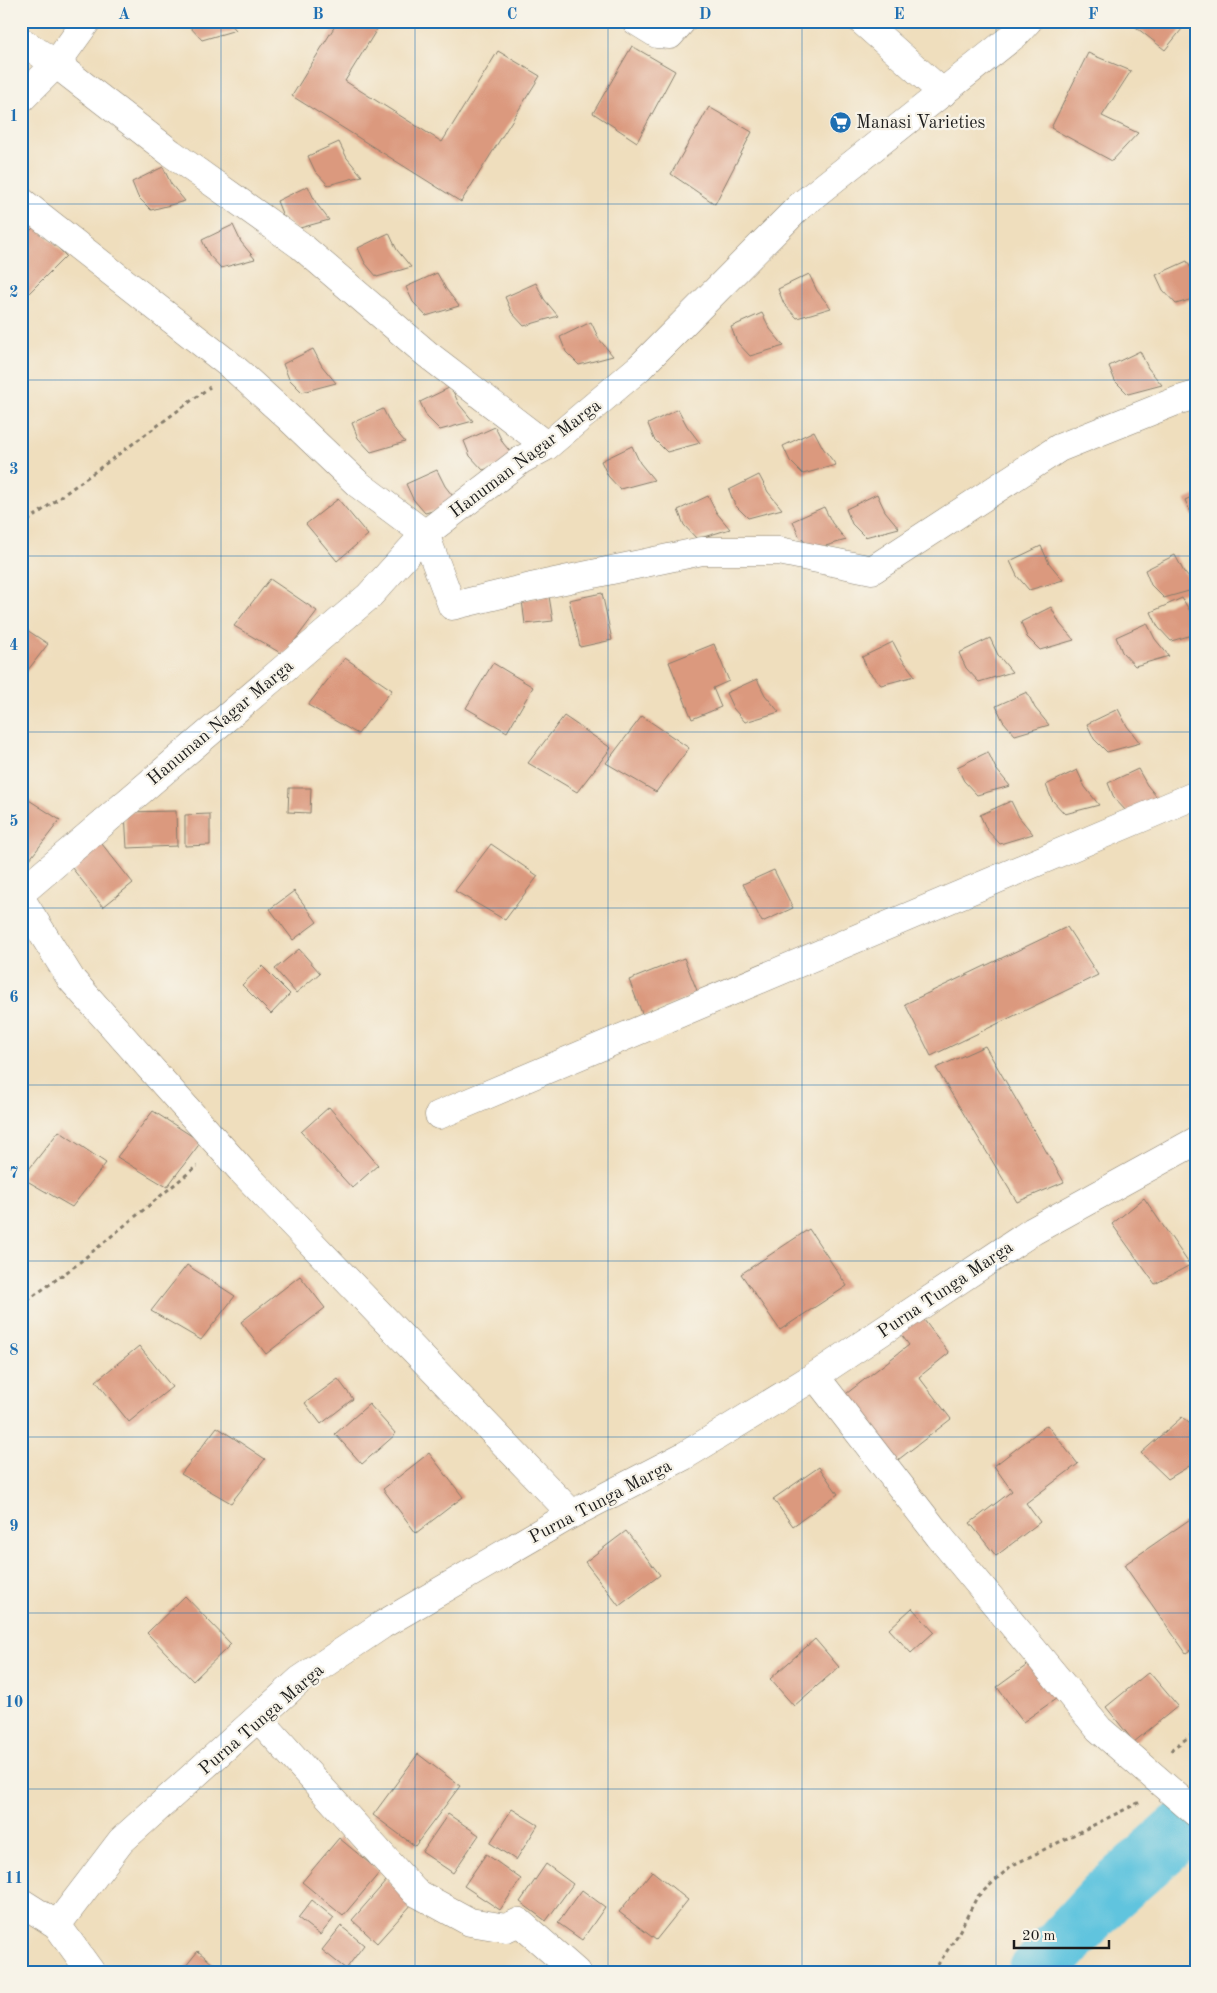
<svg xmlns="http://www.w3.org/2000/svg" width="1217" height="1993" viewBox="0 0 1217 1993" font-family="'Old Standard TT',serif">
	<rect width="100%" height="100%" fill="#f7f3e8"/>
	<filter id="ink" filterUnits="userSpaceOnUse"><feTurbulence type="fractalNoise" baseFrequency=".02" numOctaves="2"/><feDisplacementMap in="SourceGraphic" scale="10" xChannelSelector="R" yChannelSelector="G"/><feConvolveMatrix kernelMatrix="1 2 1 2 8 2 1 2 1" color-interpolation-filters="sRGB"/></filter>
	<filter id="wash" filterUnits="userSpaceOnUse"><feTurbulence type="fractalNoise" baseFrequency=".0096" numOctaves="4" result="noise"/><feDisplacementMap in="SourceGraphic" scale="20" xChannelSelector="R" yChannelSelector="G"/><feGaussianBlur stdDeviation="1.12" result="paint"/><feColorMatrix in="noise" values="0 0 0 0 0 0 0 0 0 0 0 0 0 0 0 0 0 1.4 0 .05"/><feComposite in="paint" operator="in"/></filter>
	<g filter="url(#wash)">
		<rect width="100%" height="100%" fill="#efdebd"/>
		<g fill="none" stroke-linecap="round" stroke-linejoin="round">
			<path stroke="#60c4de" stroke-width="58" d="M1037,1972L1106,1897L1182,1830"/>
		</g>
		<g id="blocks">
			<path fill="#db997e" d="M187,21H228L236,30L202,40L189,26Z
				M338,21H382L345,81L442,142L498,51L540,76L461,202L292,96Z
				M1128,21H1182L1186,24L1165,50Z
				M632,46L675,71L637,142L593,113Z
				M1088,53L1131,71L1102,116L1138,133L1112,161L1051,128Z
				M709,107L752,132L715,204L671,174Z
				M339,142L347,158L362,176L328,185L315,171L308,156Z
				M163,167L171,184L185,201L151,210L138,197L132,182Z
				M308,186L316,203L329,220L296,229L283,216L277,201Z
				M36,225L66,256L27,295L21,289V240Z
				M233,225L241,242L255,259L221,268L209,255L202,240Z
				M389,233L397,250L411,267L377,277L365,263L358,248Z
				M1187,261L1196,278V298L1176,304L1163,290L1156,275Z
				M437,273L446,289L459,306L426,316L413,302L406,287Z
				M809,274L817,291L831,308L797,318L784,304L778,289Z
				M536,283L544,299L558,316L524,326L512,313L505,297Z
				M762,313L770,329L784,346L750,356L737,342L731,327Z
				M591,322L599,339L613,356L579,365L566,352L560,337Z
				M313,349L322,366L336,383L302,392L289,379L283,364Z
				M1140,351L1148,368L1162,385L1128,394L1115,381L1109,366Z
				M451,387L459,404L473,421L440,430L427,417L420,402Z
				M383,409L391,425L405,442L371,452L358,438L352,423Z
				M678,409L687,426L700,443L667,452L654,439L648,424Z
				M495,427L503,443L517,460L483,470L470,456L464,441Z
				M814,431L823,448L836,465L803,474L790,461L783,446Z
				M632,446L640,463L654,480L620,489L608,476L601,461Z
				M437,470L445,486L459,504L425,513L413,499L406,484Z
				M759,475L768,492L782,509L748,518L735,505L729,490Z
				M877,494L885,511L899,528L865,537L852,524L846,509Z
				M1196,495V519L1192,515L1185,500Z
				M708,496L716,512L730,529L697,539L684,525L678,510Z
				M338,499L368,535L337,561L306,524Z
				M824,507L832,523L846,540L812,550L799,536L793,521Z
				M1041,546L1049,563L1063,580L1029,590L1017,576L1010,561Z
				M1175,555L1184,572L1196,586V589L1164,598L1151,585L1145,570Z
				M270,579L317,611L284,655L234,626Z
				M602,593L612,640L580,647L569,600Z
				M549,596L553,621L525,624L522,600Z
				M1182,598L1196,621V634L1171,641L1158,627L1151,612Z
				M1051,607L1060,624L1074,640L1040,650L1027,637L1021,622Z
				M1147,623L1155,639L1169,656L1135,666L1122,652L1116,637Z
				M21,626L48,644L21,679Z
				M990,638L998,655L1012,672L979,682L966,668L959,653Z
				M893,642L902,659L915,676L881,685L869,672L862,657Z
				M714,644L729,681L713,688L721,707L692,719L669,662Z
				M345,658L392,690L358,734L308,705Z
				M493,663L533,687L507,732L466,708Z
				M757,679L765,695L779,712L745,722L733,708L726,693Z
				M1027,692L1035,708L1049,725L1015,735L1003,721L996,706Z
				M1118,709L1127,726L1140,743L1107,752L1094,739L1087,724Z
				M564,716L611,748L577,792L528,763Z
				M642,716L689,748L656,792L606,763Z
				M988,752L996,769L1010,786L977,795L964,781L957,767Z
				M1138,769L1147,785L1161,802L1127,812L1114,798L1108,783Z
				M1077,770L1085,787L1099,805L1065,814L1052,800L1046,785Z
				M289,788H311L310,813L288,812Z
				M21,795L60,820L26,864L21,861Z
				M1011,801L1019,817L1033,834L1000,844L987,830L980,815Z
				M176,811L177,846L127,848L125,812Z
				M210,814V845L185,846V815Z
				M94,834L133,883L103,907L64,858Z
				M491,844L538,876L505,920L455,891Z
				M774,870L793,908L762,922L743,884Z
				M294,891L317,922L293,940L270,909Z
				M1067,927L1098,975L931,1056L905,1004Z
				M299,949L320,973L296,993L275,969Z
				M684,958L698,993L643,1016L629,980Z
				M262,966L290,994L271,1014L242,985Z
				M985,1046L1064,1182L1017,1202L936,1068Z
				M329,1107L378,1165L352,1188L301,1132Z
				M153,1111L201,1142L167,1187L117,1157Z
				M59,1131L106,1163L72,1207L22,1178Z
				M1144,1198L1190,1265L1155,1284L1112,1224Z
				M809,1229L847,1286L780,1330L741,1274Z
				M187,1265L235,1296L201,1340L151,1311Z
				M300,1276L325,1308L266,1354L241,1322Z
				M918,1312L949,1353L919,1377L951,1419L894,1463L842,1397L909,1345L897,1329Z
				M139,1346L172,1387L129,1422L96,1381Z
				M338,1379L353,1399L321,1424L305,1403Z
				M369,1404L396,1434L362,1464L335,1434Z
				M1182,1417L1196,1429V1462L1168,1479L1141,1453Z
				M1047,1425L1078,1464L1026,1503L1040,1522L996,1556L970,1523L1012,1491L994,1466Z
				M217,1427L265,1459L231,1503L181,1474Z
				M429,1453L463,1497L416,1533L383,1489Z
				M819,1467L838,1494L793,1526L773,1499Z
				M1196,1515V1646L1186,1653L1124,1565Z
				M626,1531L660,1575L619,1606L585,1562Z
				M185,1596L231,1644L193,1681L147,1633Z
				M912,1608L934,1632L911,1653L889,1629Z
				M815,1639L839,1667L794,1706L770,1679Z
				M1034,1660L1060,1696L1023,1722L997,1687Z
				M1149,1672L1178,1706L1134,1742L1106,1707Z
				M418,1754L460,1786L415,1846L373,1815Z
				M512,1809L538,1825L516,1860L490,1843Z
				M448,1814L479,1835L453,1873L422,1852Z
				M339,1838L380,1872L343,1916L302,1882Z
				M486,1854L521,1879L500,1910L464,1886Z
				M546,1864L573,1884L546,1921L520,1902Z
				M652,1871L688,1900L656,1940L619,1912Z
				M387,1880L413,1903L377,1943L352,1920Z
				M582,1890L605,1907L582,1940L558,1923Z
				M312,1900L334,1918L320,1935L298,1918Z
				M341,1926L364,1945L346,1969L322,1950Z
				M198,1951L222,1972H181Z"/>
		</g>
	</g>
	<g filter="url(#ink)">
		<use href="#blocks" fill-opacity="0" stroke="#867d6c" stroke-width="1"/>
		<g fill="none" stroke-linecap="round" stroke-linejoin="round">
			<defs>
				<path id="minor" d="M636,21L657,34L670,35L682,21
					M862,21L943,93
					M21,41L56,64L171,153L300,245L427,354L547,446
					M21,99L56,64L87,21
					M21,201L235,369L289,418L358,484L425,534L452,606L531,587L702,551H779L872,570L1059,448L1179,400L1196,395
					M21,893L369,596L425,534L521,460L547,446L639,368L800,206L1016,34L1028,21
					M21,899L71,979L243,1172L572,1514
					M439,1115L1196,795
					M815,1376L939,1536L1099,1729L1196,1813
					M258,1718L415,1892L470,1922L506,1928L519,1922L576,1972
					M21,1902L57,1925L91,1972
					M57,1925L121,1841L300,1680L382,1625L572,1514L684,1456L815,1376L1033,1231L1196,1141"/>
			</defs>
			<use href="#minor" stroke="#867d6c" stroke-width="29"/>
			<path stroke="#867d6c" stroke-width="3" stroke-dasharray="4 4" stroke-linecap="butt" d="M21,526L210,387
				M21,1305L75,1266L197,1166
				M1171,1751L1173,1748L1196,1732
				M933,1972L957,1936L977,1897L1011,1866L1140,1802"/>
			<use href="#minor" stroke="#fff" stroke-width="28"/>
		</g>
	</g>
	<path fill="none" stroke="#1f6fb2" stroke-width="1" stroke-opacity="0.55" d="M221,21V1972M415,21V1972M608,21V1972M802,21V1972M996,21V1972M21,204H1196M21,380H1196M21,556H1196M21,732H1196M21,908H1196M21,1085H1196M21,1261H1196M21,1437H1196M21,1613H1196M21,1789H1196"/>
	<defs>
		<symbol id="supermarket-disc" viewBox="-11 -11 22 22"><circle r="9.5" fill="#1f6fb2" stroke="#f7f3e8"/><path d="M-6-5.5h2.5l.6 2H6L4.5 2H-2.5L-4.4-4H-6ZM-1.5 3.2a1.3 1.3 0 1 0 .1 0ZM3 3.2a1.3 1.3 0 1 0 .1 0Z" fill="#fff"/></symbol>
	</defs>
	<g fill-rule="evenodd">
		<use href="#supermarket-disc" x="828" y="110" width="25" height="25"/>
	</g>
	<g text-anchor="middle" stroke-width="4.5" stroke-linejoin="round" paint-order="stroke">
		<g font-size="18" fill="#1c1c1c" stroke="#f7f3e8" text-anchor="start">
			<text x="856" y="128">Manasi Varieties</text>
		</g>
		<g font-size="18" fill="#1c1c1c" stroke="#f7f3e8">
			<text transform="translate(525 458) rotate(-37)" y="6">Hanuman Nagar Marga</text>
			<text transform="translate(220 722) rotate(-40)" y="6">Hanuman Nagar Marga</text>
			<text transform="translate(945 1289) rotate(-34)" y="6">Purna Tunga Marga</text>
			<text transform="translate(600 1501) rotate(-28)" y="6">Purna Tunga Marga</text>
			<text transform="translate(261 1719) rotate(-41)" y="6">Purna Tunga Marga</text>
		</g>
	</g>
	<rect width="1217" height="1993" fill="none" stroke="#f7f3e8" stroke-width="55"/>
	<path d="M1014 1940v8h95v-8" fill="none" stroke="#1c1c1c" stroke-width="2.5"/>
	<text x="1022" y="1940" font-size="15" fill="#1c1c1c" stroke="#f7f3e8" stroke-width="4" paint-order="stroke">20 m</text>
	<rect x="28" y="28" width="1162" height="1938" fill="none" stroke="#1f6fb2" stroke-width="2"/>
	<g font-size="16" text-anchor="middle" font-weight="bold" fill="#1f6fb2">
		<text x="124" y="19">A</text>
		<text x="318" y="19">B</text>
		<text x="512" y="19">C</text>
		<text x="705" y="19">D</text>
		<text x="899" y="19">E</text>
		<text x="1093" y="19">F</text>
		<text x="14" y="121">1</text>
		<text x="14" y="297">2</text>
		<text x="14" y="474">3</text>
		<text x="14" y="650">4</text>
		<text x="14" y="826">5</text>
		<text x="14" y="1002">6</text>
		<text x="14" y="1178">7</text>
		<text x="14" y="1355">8</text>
		<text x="14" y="1531">9</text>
		<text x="14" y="1707">10</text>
		<text x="14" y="1883">11</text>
	</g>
</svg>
